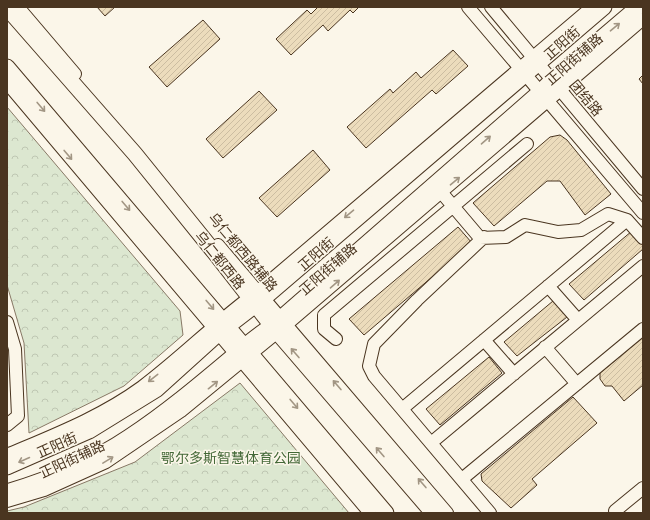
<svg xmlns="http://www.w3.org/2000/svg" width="650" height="520" viewBox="0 0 650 520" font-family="Lato,'Noto Sans SC',sans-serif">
	<defs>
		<pattern id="park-crowns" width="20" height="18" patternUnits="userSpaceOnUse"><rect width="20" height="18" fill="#dce7d0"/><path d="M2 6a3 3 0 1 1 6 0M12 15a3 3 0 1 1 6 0" fill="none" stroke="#bec7b2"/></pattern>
		<pattern id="building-hatch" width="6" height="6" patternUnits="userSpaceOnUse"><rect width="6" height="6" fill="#ecdcbc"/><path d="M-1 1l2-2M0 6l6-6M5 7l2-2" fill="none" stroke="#ccbda1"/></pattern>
	</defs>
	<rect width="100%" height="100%" fill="#fbf6e9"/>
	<path fill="url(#park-crowns)" stroke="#887966" d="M7,107L180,311L183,335L124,386L29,433L24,343L7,285Z
		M240,383L349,513H7V511L24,507L135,462Z"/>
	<path fill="url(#building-hatch)" stroke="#4a3520" d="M97,7H115L105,16Z
		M318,7H359L353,13L350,10L328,31L323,25L291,55L276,39L307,10L311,14Z
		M203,20L220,39L167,87L149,67Z
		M453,50L468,66L436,94L432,90L366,148L347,127L390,89L393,93L416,72L421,78Z
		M643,75V84L639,79Z
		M259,91L277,110L223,158L206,139Z
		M560,135L567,140L611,194L585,215L560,181H547L494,226L473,203L550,137Z
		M313,150L330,170L277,217L259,198Z
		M458,227L472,243L364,335L349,319Z
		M632,231L643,245V249L584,300L569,284Z
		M553,301L567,317L517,356L504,342Z
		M643,337V385L624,401L612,386H605L600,379V373Z
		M489,357L502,373L440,425L426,409Z
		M573,397L597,423L532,479L537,485L511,508L482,481L481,474Z"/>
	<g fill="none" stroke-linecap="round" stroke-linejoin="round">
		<defs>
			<path id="minor" d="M18,7L75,74
				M468,7L643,213
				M491,7L643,189
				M7,83L370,513
				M441,192L480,238L506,237L525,225L558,232L581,230L608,214L627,220L643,238
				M484,237L417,300L374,344L369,366L374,376L490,513
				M218,245L447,513
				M548,286L578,320
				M7,322L15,349L18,416L7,425
				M336,339L324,329V315L527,144
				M484,340L514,374
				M545,347L577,384
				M402,409L627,220
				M431,443L643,266
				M7,455C54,435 101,417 142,387C182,357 217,321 257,292L592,7
				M462,479L643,329
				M7,501L44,490L106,462L181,411L286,325L643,19
				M617,513L615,511L643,488"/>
			<path id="major" d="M7,8L135,154L215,253L272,326L433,513
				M7,67L386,513
				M7,467L89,431L157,389L219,333L263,299L604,7
				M7,492C50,479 92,462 129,437C170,410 207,378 244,347C255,337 268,329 280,319L540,92L551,81L638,7"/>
		</defs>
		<use href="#minor" stroke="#4a3520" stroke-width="14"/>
		<use href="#major" stroke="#4a3520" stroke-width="17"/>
		<use href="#minor" stroke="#fbf6e9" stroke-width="12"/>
		<use href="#major" stroke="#fbf6e9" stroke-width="15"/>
	</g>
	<defs><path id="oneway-shaft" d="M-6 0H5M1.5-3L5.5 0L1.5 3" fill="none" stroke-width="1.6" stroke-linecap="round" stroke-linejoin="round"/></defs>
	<g stroke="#a29684">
		<use href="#oneway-shaft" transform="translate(615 27) rotate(-40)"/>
		<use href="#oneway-shaft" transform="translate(41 107) rotate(50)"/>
		<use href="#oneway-shaft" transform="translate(486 140) rotate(-41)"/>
		<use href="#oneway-shaft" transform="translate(68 155) rotate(50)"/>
		<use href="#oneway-shaft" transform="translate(455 181) rotate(-40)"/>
		<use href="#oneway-shaft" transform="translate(126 206) rotate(50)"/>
		<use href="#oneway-shaft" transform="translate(349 214) rotate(140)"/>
		<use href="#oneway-shaft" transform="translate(335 284) rotate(-41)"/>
		<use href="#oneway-shaft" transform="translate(210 305) rotate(50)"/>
		<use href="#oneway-shaft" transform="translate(295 353) rotate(-131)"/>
		<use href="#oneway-shaft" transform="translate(153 378) rotate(142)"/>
		<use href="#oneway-shaft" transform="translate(213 385) rotate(-39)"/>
		<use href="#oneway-shaft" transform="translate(337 385) rotate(-131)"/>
		<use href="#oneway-shaft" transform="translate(294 404) rotate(50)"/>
		<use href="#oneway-shaft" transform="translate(380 452) rotate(-131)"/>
		<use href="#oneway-shaft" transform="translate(24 460) rotate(156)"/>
		<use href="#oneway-shaft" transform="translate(108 460) rotate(-31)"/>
		<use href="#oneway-shaft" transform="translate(422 483) rotate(-131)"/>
	</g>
	<g text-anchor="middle" stroke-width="3" stroke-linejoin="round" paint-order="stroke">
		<g font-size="14" fill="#4a3520" stroke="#fbf6e9">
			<text transform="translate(562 43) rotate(-41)" y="5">正阳街</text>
			<text transform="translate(574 59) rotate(-41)" y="5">正阳街辅路</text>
			<text transform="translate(586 98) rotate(50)" y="5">团结路</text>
			<text transform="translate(243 252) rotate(50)" y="5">乌仁都西路辅路</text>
			<text transform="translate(316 254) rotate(-41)" y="5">正阳街</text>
			<text transform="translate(220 260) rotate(51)" y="5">乌仁都西路</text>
			<text transform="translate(328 269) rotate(-41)" y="5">正阳街辅路</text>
			<text transform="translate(57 445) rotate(-24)" y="5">正阳街</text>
			<text transform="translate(72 459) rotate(-25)" y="5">正阳街辅路</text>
		</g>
		<g font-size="14" fill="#436837" stroke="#fbf6e9">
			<text x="231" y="463">鄂尔多斯智慧体育公园</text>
		</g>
	</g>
	<rect width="650" height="520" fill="none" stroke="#4a3520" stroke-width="16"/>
</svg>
